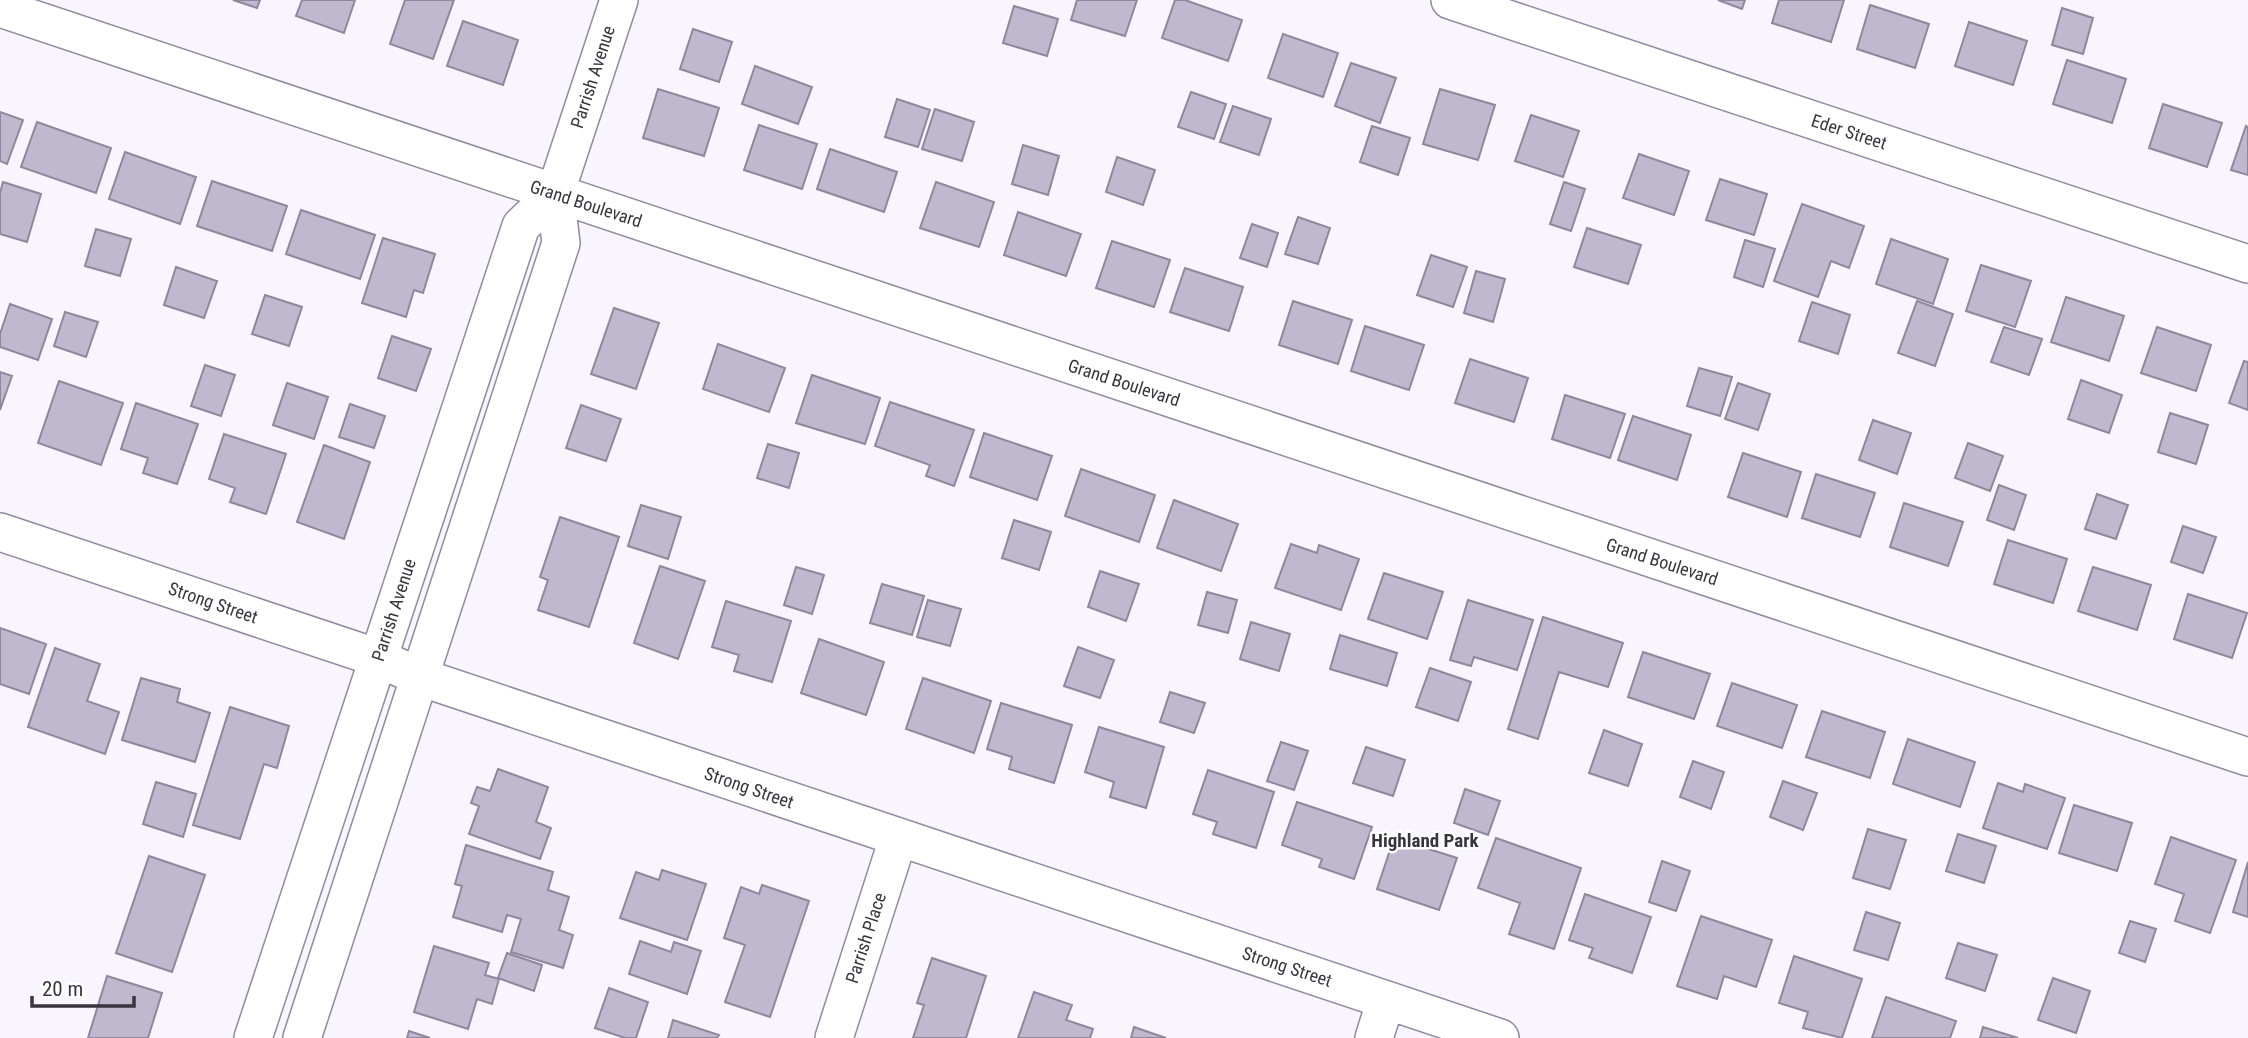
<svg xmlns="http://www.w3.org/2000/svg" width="2248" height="1038" viewBox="0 0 2248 1038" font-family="'Roboto Condensed',sans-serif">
	<rect width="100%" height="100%" fill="#f8f5ff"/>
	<path fill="#bfb8cf" stroke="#8e889e" stroke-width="2" d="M233,0H260L257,8Z
		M302,0H355L344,33L296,16Z
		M405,0H454L433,59L390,44Z
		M1077,0H1137L1125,36L1071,20Z
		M1175,0H1185L1242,20L1228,61L1162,38Z
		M1718,0H1745L1742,9Z
		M1779,0H1844L1831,42L1772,23Z
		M1870,5L1929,24L1915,68L1857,49Z
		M1014,6L1058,19L1047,56L1003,43Z
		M2062,8L2093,18L2083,54L2052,45Z
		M463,21L518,40L503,85L447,66Z
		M1969,22L2027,41L2013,85L1955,66Z
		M693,29L732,42L719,82L680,69Z
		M1283,34L1338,53L1323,97L1268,78Z
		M2067,60L2126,79L2112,123L2053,104Z
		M1351,63L1396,78L1380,123L1335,106Z
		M755,66L812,87L798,124L742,104Z
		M658,89L719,108L704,156L643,138Z
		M1440,89L1495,105L1478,160L1423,144Z
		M1191,92L1226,104L1214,139L1178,127Z
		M897,99L930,110L918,147L885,137Z
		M2163,104L2222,123L2207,167L2149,148Z
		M1233,106L1271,119L1259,155L1220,142Z
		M935,109L974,122L962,161L922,149Z
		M0,112L23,120L7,164L0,161Z
		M1531,115L1579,131L1563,177L1515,161Z
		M37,122L111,148L96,193L21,167Z
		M759,125L817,144L802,189L744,170Z
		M1372,126L1410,138L1398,175L1360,162Z
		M2246,126L2248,127V175L2231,170Z
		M1023,145L1059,156L1048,195L1012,184Z
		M830,149L897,172L884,212L817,189Z
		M125,152L196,177L180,224L109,199Z
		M1639,154L1689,171L1674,215L1623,198Z
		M1117,157L1155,170L1143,205L1106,192Z
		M1720,179L1767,194L1754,235L1706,220Z
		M212,181L287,206L272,251L197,226Z
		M3,182L41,194L27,242L0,234V193Z
		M936,182L994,202L979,247L920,228Z
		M1564,182L1585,189L1571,231L1550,224Z
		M1802,204L1864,226L1849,268L1831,261L1818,297L1774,281Z
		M301,210L375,235L360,279L286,254Z
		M1018,212L1081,234L1066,276L1004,255Z
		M1298,217L1330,228L1318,264L1285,254Z
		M1252,224L1278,233L1267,267L1240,258Z
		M1587,228L1641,245L1628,284L1574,267Z
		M96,229L131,239L120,276L85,266Z
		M383,238L435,254L423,293L414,290L406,317L362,303Z
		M1891,239L1948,259L1933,304L1876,284Z
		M1745,240L1775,249L1763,287L1734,277Z
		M1112,241L1170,260L1154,307L1096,288Z
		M1431,255L1467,267L1453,307L1417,295Z
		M1981,265L2031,281L2015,327L1966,311Z
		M176,267L217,281L204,318L164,305Z
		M1185,268L1243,287L1229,331L1170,312Z
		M1476,271L1505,279L1493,322L1464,313Z
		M265,295L302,307L289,346L252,334Z
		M2066,297L2124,316L2109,361L2051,342Z
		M1293,301L1352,320L1338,364L1279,345Z
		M1917,301L1953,314L1935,366L1898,353Z
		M1812,302L1850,315L1838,354L1799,341Z
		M10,304L52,319L38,360L0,347V334Z
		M614,308L659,323L636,389L591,374Z
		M65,312L98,322L86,357L54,346Z
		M1365,326L1424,345L1409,390L1351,371Z
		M2004,327L2042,339L2029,375L1991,362Z
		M2157,327L2211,345L2196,391L2141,373Z
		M392,336L431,349L416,391L378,378Z
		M718,344L785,368L769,412L703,389Z
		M1470,359L1528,378L1514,422L1455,403Z
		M2244,361L2248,362V410L2229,403Z
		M205,365L235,375L221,416L191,406Z
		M1699,368L1732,377L1720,416L1687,406Z
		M0,372L12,376L0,410Z
		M812,375L880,398L865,444L796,423Z
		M2081,380L2122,395L2109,433L2068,419Z
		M59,381L123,403L101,465L38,443Z
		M287,383L328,397L314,439L273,425Z
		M1738,383L1770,394L1758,430L1725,419Z
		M1565,395L1625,414L1610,458L1552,439Z
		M890,402L974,430L954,486L926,476L930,465L875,446Z
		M136,403L198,424L177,484L143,473L148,458L121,449Z
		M350,404L385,416L374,448L339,437Z
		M581,405L621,419L606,461L566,448Z
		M2170,413L2208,425L2196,464L2158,452Z
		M1633,416L1691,435L1677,480L1618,460Z
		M1873,420L1911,433L1897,474L1859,460Z
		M984,433L1052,456L1037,500L970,477Z
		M224,434L286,454L266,514L230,502L235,488L209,479Z
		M1968,443L2003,456L1990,491L1955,478Z
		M768,444L799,453L789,488L757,478Z
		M324,445L370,462L344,539L297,522Z
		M1743,453L1801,472L1787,517L1728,497Z
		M1081,469L1155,495L1139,542L1065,516Z
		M1816,474L1875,493L1860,537L1802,518Z
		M1999,485L2026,495L2014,530L1987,520Z
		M2097,494L2128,505L2116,539L2085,529Z
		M1174,500L1238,524L1221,571L1157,548Z
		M1904,503L1963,522L1948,566L1890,547Z
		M641,505L681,517L668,559L628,546Z
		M560,517L619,537L589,627L538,610L548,580L540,577Z
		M1014,520L1051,532L1039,570L1002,558Z
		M2183,526L2216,537L2203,573L2171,562Z
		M2008,540L2067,559L2053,603L1994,584Z
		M1291,544L1317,553L1319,545L1359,559L1341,610L1275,588Z
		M660,566L705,581L678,659L634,643Z
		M796,567L824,575L812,614L784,605Z
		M2093,567L2151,585L2137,630L2078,611Z
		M1100,571L1139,584L1126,621L1088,607Z
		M1384,573L1443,592L1427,639L1368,619Z
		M882,584L924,596L912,635L870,623Z
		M1207,592L1237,600L1228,633L1198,625Z
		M2188,594L2247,613L2232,658L2174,639Z
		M928,600L961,609L950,646L917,637Z
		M1468,600L1533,620L1517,670L1474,657L1471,666L1450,660Z
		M726,601L791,621L772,682L734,671L739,655L712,647Z
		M1543,617L1623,643L1608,687L1559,672L1538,739L1508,729Z
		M1251,622L1290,634L1279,671L1240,659Z
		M0,628L46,644L29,694L0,684Z
		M1340,635L1397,653L1387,686L1330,669Z
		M819,639L884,662L866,715L801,693Z
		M1078,647L1114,660L1100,698L1064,686Z
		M55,648L100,664L87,701L119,712L105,754L28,727Z
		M1643,652L1710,674L1694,719L1628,697Z
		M1430,668L1471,682L1458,721L1416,707Z
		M141,678L180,689L177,702L210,713L195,762L122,740Z
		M923,678L991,701L974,753L906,729Z
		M1732,683L1797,705L1782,748L1717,726Z
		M1170,692L1205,703L1194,733L1160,722Z
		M1001,703L1072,725L1054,783L1009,769L1012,757L987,749Z
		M230,707L289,726L277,768L264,764L240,839L193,825Z
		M1822,711L1885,732L1870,778L1806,757Z
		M1099,727L1164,747L1146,808L1110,797L1114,782L1085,772Z
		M1604,730L1642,744L1628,786L1589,773Z
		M1908,739L1975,762L1960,807L1893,784Z
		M1281,742L1308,751L1294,790L1267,781Z
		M1366,747L1405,760L1393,796L1353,783Z
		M1693,761L1724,772L1711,809L1680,797Z
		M498,769L548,787L536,822L551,828L540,859L469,834L479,806L471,803L477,787L490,791Z
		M1208,770L1274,792L1256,848L1213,834L1217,822L1193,814Z
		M1783,781L1817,793L1803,830L1770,817Z
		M156,782L196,794L183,837L143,824Z
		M1998,783L2023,792L2025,784L2065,798L2047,849L1983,828Z
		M1465,789L1500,801L1488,835L1454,823Z
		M1297,802L1372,827L1354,879L1319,867L1322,859L1282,845Z
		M2074,805L2132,823L2117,871L2059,853Z
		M1868,829L1906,840L1890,889L1853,878Z
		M1958,834L1996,846L1984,883L1946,871Z
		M2171,837L2236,860L2210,933L2175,921L2184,894L2155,884Z
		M1394,838L1457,858L1439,910L1377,889Z
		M1496,838L1581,868L1554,949L1509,934L1520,903L1478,888Z
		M466,845L553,872L548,890L569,897L559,930L573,935L563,968L511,952L521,919L507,915L502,932L453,917L462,886L455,884Z
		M149,856L205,875L172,972L116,953Z
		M1662,861L1690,871L1676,911L1649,902Z
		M2248,862V917L2233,912Z
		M662,870L706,884L687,940L620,918L636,872L659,880Z
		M762,885L809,901L770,1017L725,1002L745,945L724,938L741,887L759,894Z
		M1585,894L1651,917L1632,973L1589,958L1593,948L1569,940Z
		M1866,912L1900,923L1888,960L1854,950Z
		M1701,916L1772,940L1756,987L1724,976L1717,999L1677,986Z
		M2130,921L2156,929L2145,962L2119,953Z
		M640,941L671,952L674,942L701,951L687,994L629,974Z
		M1958,943L1997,955L1985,991L1946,978Z
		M434,946L489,963L485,975L499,979L492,1004L477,999L468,1029L414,1012Z
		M507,953L542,965L534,991L498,978Z
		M1794,956L1862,979L1842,1038L1803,1028L1808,1012L1779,1003Z
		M932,958L986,976L966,1038H913L924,1005L917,1003Z
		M107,976L162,993L148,1038H88Z
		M2053,978L2090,991L2076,1033L2038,1020Z
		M609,988L648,1002L636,1038H625L595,1028Z
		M1034,992L1072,1005L1066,1020L1093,1029L1090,1038H1018Z
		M1886,997L1956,1021L1950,1038H1872Z
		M673,1020L719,1035L717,1038H668Z
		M1134,1027L1166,1038H1131Z
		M1983,1027L2018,1038H1980Z
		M409,1031L430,1038H407Z"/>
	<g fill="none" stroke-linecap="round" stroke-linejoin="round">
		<defs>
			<path id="minor" d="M1450,0L2248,264
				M0,8L2248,757
				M0,532L378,658L420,677L1500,1038
				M253,1038L521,226L555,194
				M302,1038L561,243L555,194L619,0
				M834,1038L898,839
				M1374,1038L1386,1000"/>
		</defs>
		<use href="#minor" stroke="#918aa0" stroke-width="40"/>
		<use href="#minor" stroke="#fff" stroke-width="37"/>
	</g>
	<g text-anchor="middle" stroke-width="5" stroke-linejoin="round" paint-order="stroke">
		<g font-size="18" fill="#37353e" stroke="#fff">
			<text transform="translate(593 77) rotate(-72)" y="6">Parrish Avenue</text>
			<text transform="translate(1849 132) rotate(18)" y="6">Eder Street</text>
			<text transform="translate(586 204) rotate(18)" y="6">Grand Boulevard</text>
			<text transform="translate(1124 383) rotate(18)" y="6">Grand Boulevard</text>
			<text transform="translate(1662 562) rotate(18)" y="6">Grand Boulevard</text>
			<text transform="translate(213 603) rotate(19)" y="6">Strong Street</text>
			<text transform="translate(394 610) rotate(-72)" y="6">Parrish Avenue</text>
			<text transform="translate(749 788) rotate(19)" y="6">Strong Street</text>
			<text transform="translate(866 938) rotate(-72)" y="6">Parrish Place</text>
			<text transform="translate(1287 967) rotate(18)" y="6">Strong Street</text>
		</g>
		<g font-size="19" font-weight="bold" fill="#37353e" stroke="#fff">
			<text x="1425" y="847">Highland Park</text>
		</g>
	</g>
	<path d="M32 996v10h102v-10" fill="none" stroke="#37353e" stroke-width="3.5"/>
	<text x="42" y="996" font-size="21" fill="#37353e" stroke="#ffffff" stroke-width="5" paint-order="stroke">20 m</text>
</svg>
